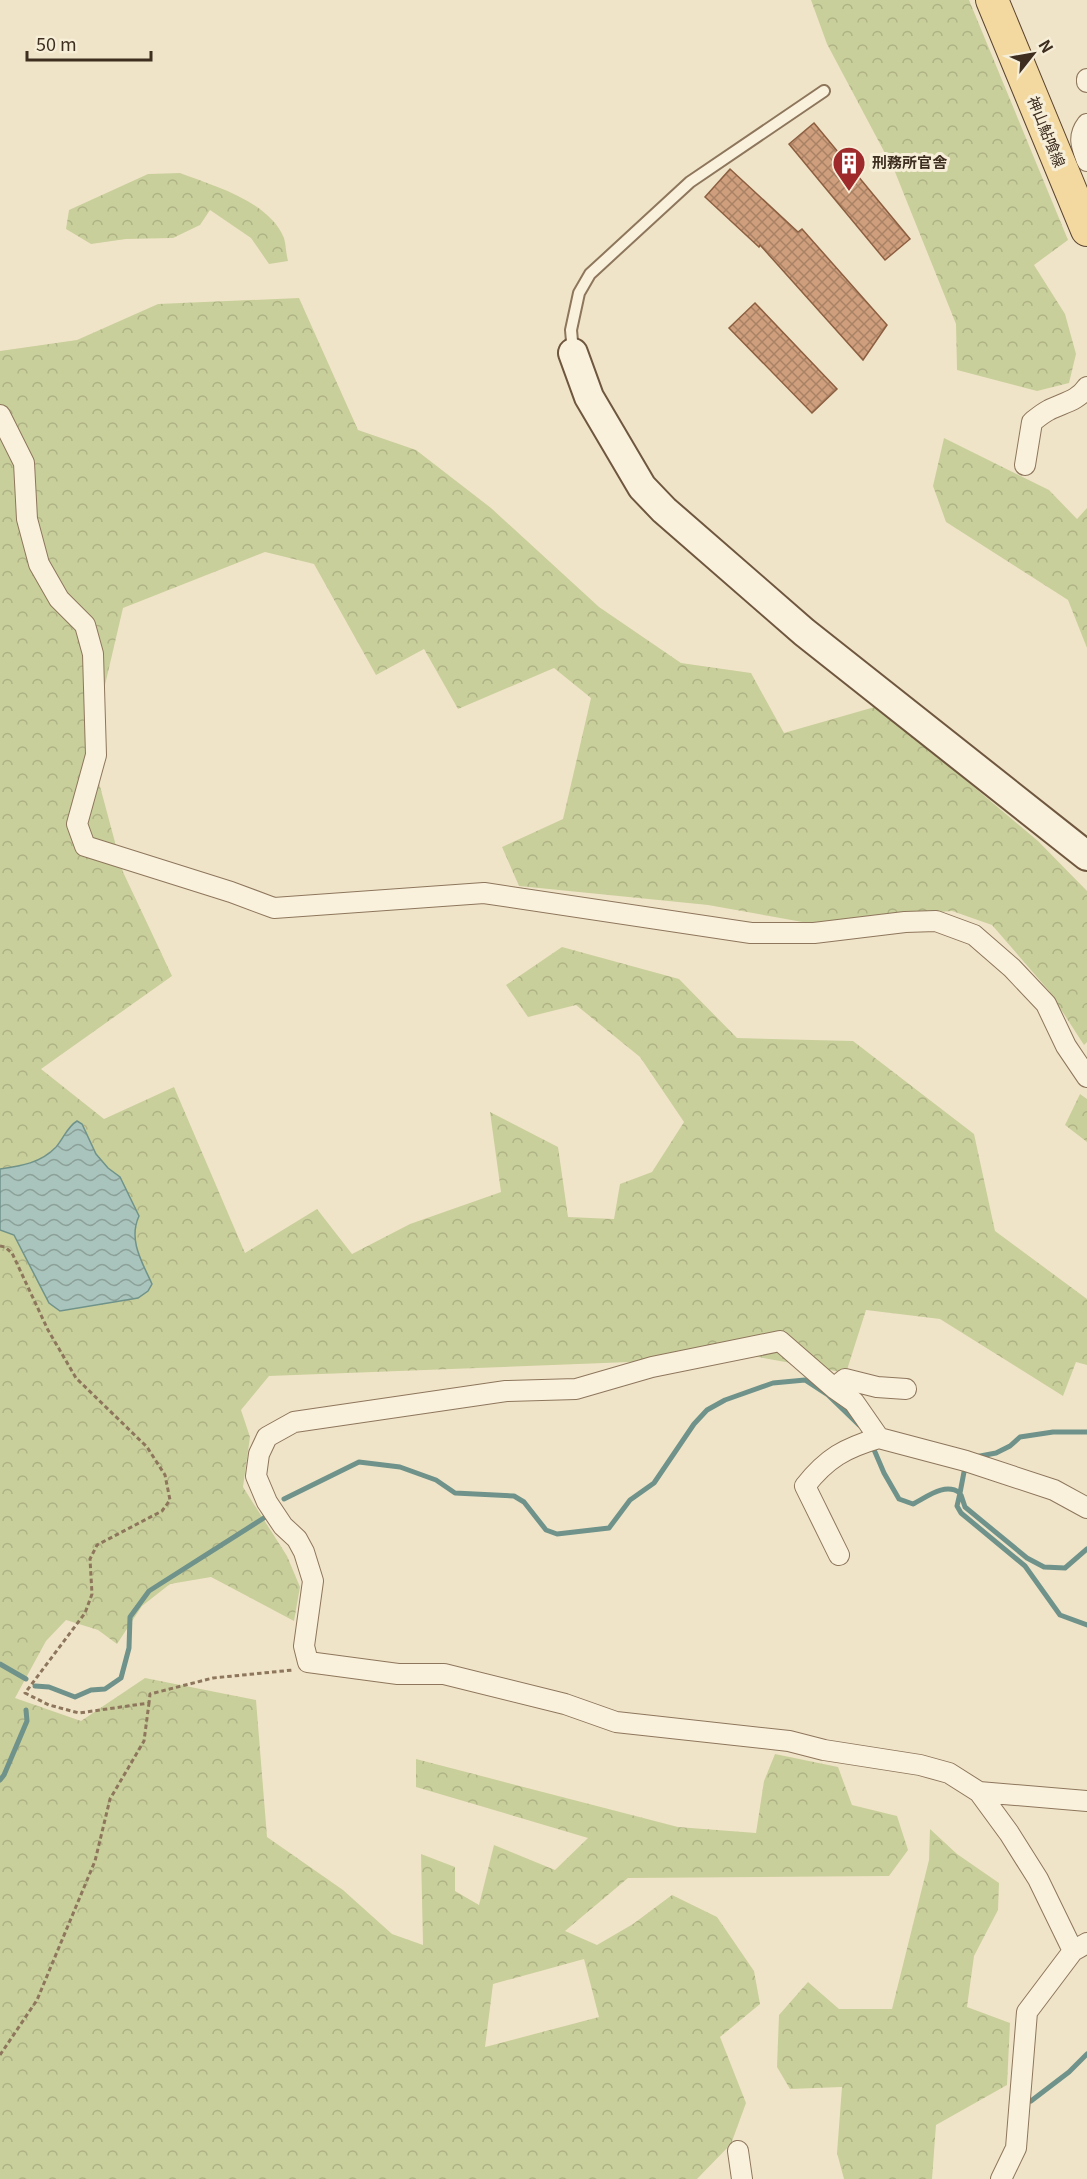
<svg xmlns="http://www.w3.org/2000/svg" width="1087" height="2179" viewBox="0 0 1087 2179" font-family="Georgia,'Noto Sans JP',serif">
	<defs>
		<pattern id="forest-crowns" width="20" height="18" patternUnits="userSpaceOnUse" patternTransform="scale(1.5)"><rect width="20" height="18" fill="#c9cf9b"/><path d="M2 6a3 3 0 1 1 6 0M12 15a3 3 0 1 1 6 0" fill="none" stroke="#aeb285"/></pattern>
		<pattern id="water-waves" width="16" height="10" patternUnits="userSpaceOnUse" patternTransform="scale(1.5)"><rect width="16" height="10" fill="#a9c4bc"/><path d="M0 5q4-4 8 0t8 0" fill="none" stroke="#8ba098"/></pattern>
		<pattern id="building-cross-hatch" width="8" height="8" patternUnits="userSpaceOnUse" patternTransform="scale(1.5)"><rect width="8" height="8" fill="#cf9f7d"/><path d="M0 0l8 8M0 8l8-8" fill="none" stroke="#a98266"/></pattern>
	</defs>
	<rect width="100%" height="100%" fill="#f0e4c8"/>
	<path fill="url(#forest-crowns)" fill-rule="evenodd" d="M811,0H969L1068,240L1034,265L1065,314L1076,354L1069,383L1037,391L957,370L956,324L895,172L827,44Z
		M180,173C214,186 269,201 284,238C286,245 286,254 288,261L269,264L251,238L210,210L200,225L173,238L126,239L91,244L66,229L69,210L148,174Z
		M299,298L358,430L416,450L491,508L599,607L681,663L751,673L784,733L878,706L1038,841L1087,891V1042L1084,1045L1049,991L992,925L952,911L808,923L708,905L519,886L502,847L563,819L591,698L554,668L458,709L424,649L376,675L314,564L265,552L123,608L90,749L123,872L172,976L41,1069L104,1119L174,1087L245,1253L317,1209L352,1254L410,1224L501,1192L490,1112L558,1147L568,1217L614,1219L620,1184L652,1172L684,1122L640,1057L576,1005L528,1017L506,985L562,947L679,979L737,1038L853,1041L974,1134L995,1231L1087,1299V1365L1076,1362L1063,1396L940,1319L866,1310L846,1373L758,1357L269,1376L241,1410L250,1437L243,1487L287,1556L300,1587L294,1621L211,1577L170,1584L142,1606L117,1644L98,1630L66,1620L46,1641L15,1698L81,1721L145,1678L256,1700L267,1837L343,1890L392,1934L423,1945L421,1854L455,1867V1891L479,1905L494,1845L555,1870L588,1838L416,1787V1759L678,1827L756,1833L764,1781L775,1754L838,1767L852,1805L897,1816L908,1850L889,1876L628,1878L565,1931L597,1945L633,1924L672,1895L717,1917L754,1971L760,2004L720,2037L746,2103L731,2144L697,2179H0V1230L14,1235L19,1243L152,1284C141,1260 129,1243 139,1216L120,1177L108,1168L96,1154L82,1124L71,1125C49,1159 40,1163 0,1169V351L77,340L158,304ZM584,1959L599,2017L485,2047L493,1984Z
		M944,438L1049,490L1077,519L1087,508V648L1068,600L946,522L933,486Z
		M1080,1094L1087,1099V1142L1065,1125Z
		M930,1829L957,1854L999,1883L998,1910L974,1956L967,2007L1010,2023L1007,2085L936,2125L932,2179H844L837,2153L842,2087L790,2089L777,2067L779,2015L808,1982L839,2009H892L929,1860Z"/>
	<path fill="url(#water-waves)" stroke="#6f938a" stroke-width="1.5" d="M77,1121L82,1124L96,1154L108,1168L120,1177L139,1216C128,1240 142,1262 152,1284L148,1291L138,1298L60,1311L49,1303L14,1235L0,1230V1169C21,1166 41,1163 56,1147C64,1138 67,1127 77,1121Z"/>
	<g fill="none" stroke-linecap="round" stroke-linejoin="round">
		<path stroke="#6f938a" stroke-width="5" d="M872,1445L884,1473L899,1499L913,1504C927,1497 945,1482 960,1493L964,1472L968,1467
			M975,1457L996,1453L1010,1446L1020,1437L1053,1432H1087
			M960,1493L957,1506L961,1513L1025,1566L1060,1615L1087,1625
			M961,1495L965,1507L1027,1558L1044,1567L1065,1568L1087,1549
			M284,1499L359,1462L400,1467L436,1480L455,1493L514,1496L524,1502L546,1530L557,1534L609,1528L630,1500L654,1483L694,1424L707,1410L725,1400L773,1383L805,1380L828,1395L859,1425
			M0,1664L26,1679
			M35,1686L49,1687L75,1697L91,1690L105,1689L121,1678L129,1648L130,1617L149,1591L267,1516
			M0,1780L4,1775L27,1721L26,1710
			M1031,2101L1069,2072L1087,2054"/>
	</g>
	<path fill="url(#building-cross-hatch)" stroke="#8d5f41" stroke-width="1.5" d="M814,123L910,239L885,260L789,144Z
		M730,169L798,232L802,229L887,325L863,360L760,245L759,247L705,197Z
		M755,303L837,389L812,413L729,328Z"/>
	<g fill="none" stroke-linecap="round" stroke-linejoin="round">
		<defs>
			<path id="lane" d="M573,352L571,330L579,293L590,274L690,182L824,91"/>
			<path id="street" d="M1087,79V82
				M1087,124C1077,137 1082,147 1087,161
				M0,415L24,463L27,519L39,564L59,599L85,625L93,654L96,755L77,824L85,846L231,892L274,908L484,893L751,933H814L905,922L936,921L974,935L1012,968L1046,1004L1066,1046L1087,1077
				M1025,465L1032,422C1037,418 1043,413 1049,410C1062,403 1078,401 1087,387
				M834,1388L845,1379L877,1387L906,1389
				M839,1555L805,1486C827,1458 845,1448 879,1438
				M979,1792L1087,1801
				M1073,1951L1038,1879L1009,1833L979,1792L949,1773L920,1765L824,1750L789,1741L616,1722L565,1704L444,1674H398L308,1662L304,1646L313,1581L304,1552L297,1539L283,1526L267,1502L256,1476L259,1454L267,1437L294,1422L506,1391L576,1389L652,1367L780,1341L834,1388L854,1402L879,1438L966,1461L1054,1490L1087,1508
				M738,2151L742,2179
				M1001,2179L1016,2148L1027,2012L1073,1951L1087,1943"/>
			<path id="secondary" d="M573,353L589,397L642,487L664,510L804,632L1087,856"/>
			<path id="primary" d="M992,0L1087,230"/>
		</defs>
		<use href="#lane" stroke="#8d765c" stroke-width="14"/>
		<use href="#street" stroke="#8d765c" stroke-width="22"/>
		<use href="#secondary" stroke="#6f573f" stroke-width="32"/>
		<use href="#primary" stroke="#5b4430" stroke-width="34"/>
		<path stroke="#8d765c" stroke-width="3" stroke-dasharray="4.5 3" stroke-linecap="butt" d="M0,1246L5,1247L12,1253L48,1330L76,1378L147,1447L165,1475L170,1500L162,1511L97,1545L90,1559L92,1594L85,1613L25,1693L49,1705L79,1713L149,1703L150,1694L213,1678L293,1670
			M0,2055L37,2000L95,1861L110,1799L144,1741L149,1703"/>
		<use href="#lane" stroke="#faf1dc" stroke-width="10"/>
		<use href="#street" stroke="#faf1dc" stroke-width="20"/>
		<use href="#secondary" stroke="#faf1dc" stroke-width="28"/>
		<use href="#primary" stroke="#f3d9a0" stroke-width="32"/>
	</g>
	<defs>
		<symbol id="building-pin" viewBox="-11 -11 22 30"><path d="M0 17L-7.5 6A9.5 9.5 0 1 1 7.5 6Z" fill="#9e2a2b" stroke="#f7eed8"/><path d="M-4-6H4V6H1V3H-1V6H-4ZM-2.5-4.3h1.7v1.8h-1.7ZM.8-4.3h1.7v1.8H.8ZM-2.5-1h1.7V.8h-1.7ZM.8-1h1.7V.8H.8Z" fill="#fff"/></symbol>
	</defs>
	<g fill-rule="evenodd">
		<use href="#building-pin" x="830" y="144" width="38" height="52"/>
	</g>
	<g text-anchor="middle" stroke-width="6" stroke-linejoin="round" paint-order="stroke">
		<g font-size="15" fill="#3d2e20" stroke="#f7eed8">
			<text transform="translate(1046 132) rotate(68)" y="5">神山鮎喰線</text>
		</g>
		<g font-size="15" font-weight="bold" fill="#3d2e20" stroke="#f7eed8" text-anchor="start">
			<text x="872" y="168">刑務所官舎</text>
		</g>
	</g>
	<g transform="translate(1033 54) rotate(59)" stroke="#f7eed8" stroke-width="4.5" paint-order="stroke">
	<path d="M0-4.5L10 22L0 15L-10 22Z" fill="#3d2e20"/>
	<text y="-9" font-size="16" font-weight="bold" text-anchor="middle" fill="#3d2e20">N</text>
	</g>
	<path d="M27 51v9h124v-9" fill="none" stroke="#3d2e20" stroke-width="3"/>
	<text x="36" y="51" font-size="18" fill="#3d2e20" stroke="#f7eed8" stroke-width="4.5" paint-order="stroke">50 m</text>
</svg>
